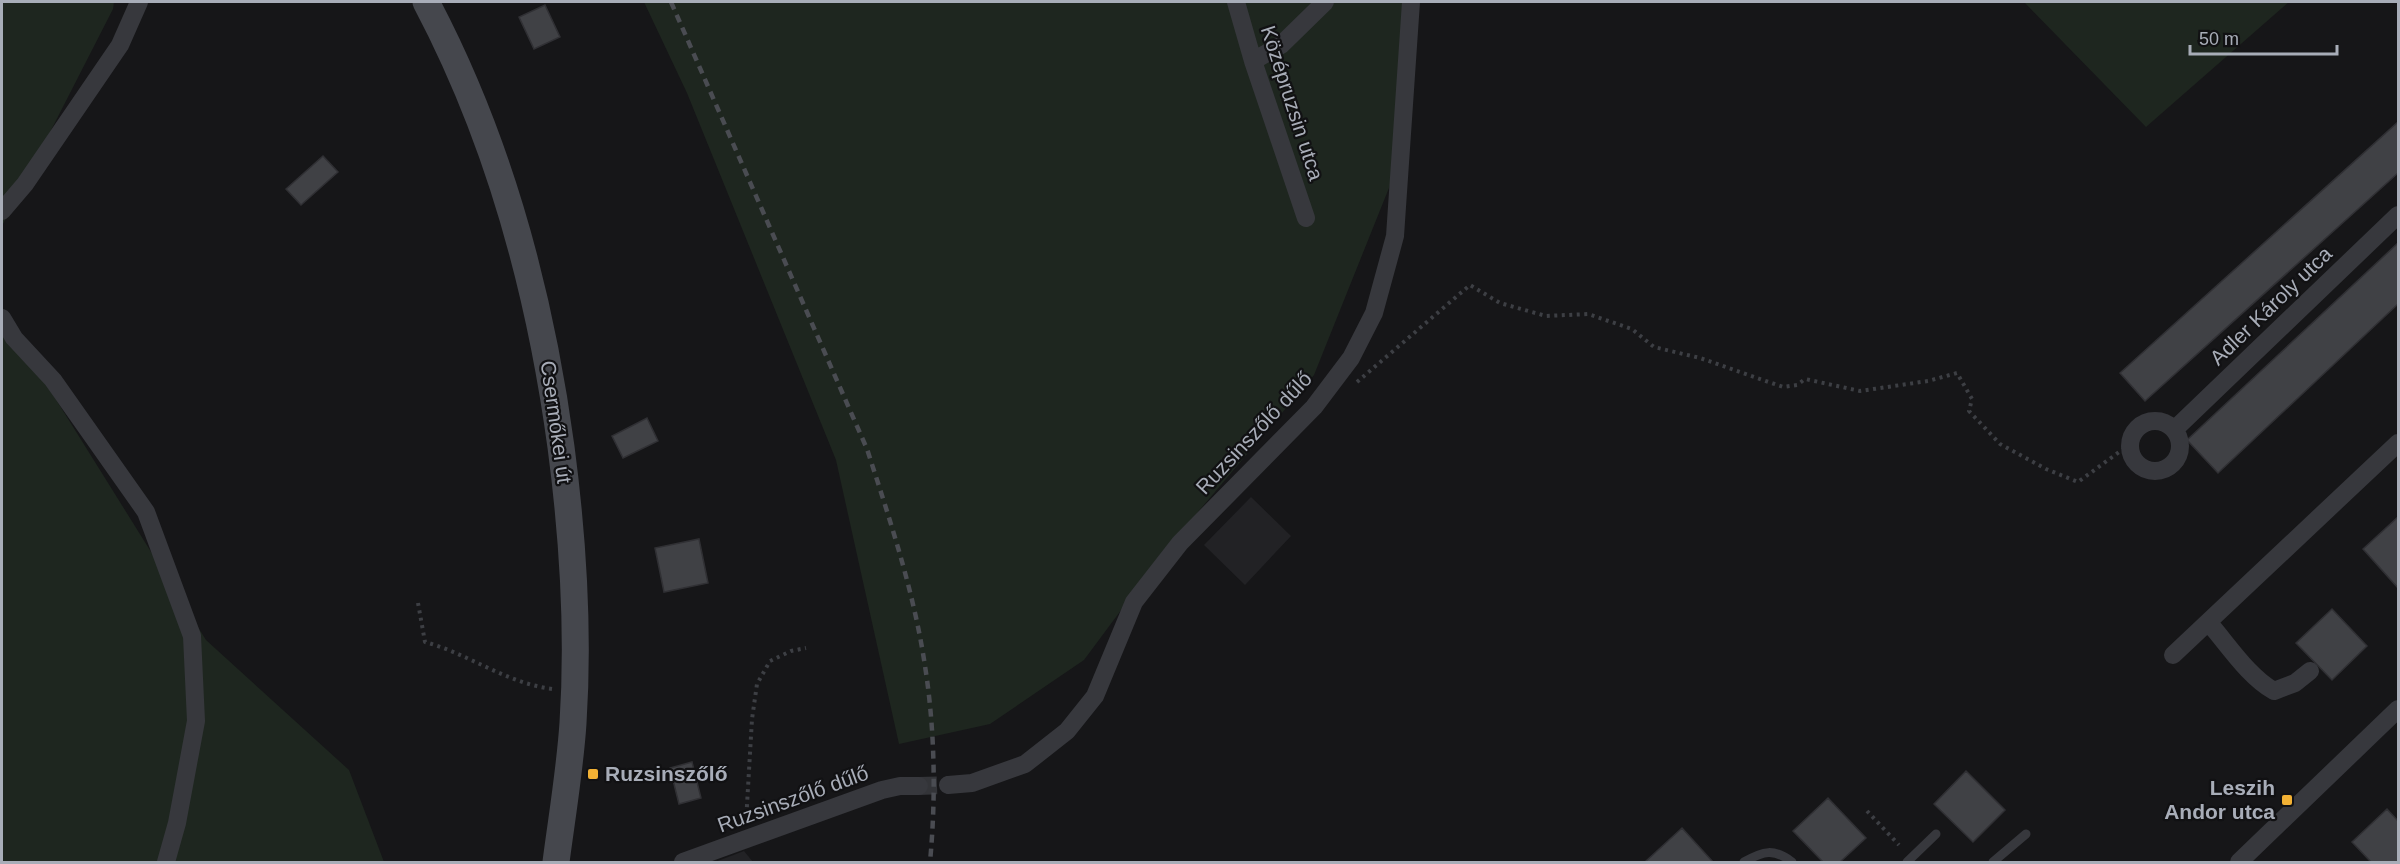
<svg xmlns="http://www.w3.org/2000/svg" width="2400" height="864" viewBox="0 0 2400 864" font-family="Helvetica,sans-serif">
	<rect width="100%" height="100%" fill="#161618"/>
	<path fill="#222225" d="M1251,497L1291,536L1245,585L1204,545Z
		M744,851L753,862H715Z"/>
	<path fill="#1e261f" d="M2,2H114L113,9L2,226Z
		M644,2H1405L1401,158L1314,375L1165,551L1084,660L990,724L899,744L836,460L687,93Z
		M2024,2H2289L2146,127Z
		M2,313L206,640L349,770L384,862H2Z"/>
	<path fill="#404145" stroke="#303034" stroke-width="1.5" d="M545,5L560,37L534,49L519,17Z
		M2398,122V173L2145,401L2120,373Z
		M323,156L338,172L301,205L286,189Z
		M2398,243V304L2218,473L2187,440Z
		M647,418L658,441L623,458L612,436Z
		M2398,517V588L2363,549Z
		M699,539L708,583L664,592L655,548Z
		M2332,609L2367,646L2332,680L2296,643Z
		M692,762L701,798L679,804L670,768Z
		M1966,771L2005,810L1973,842L1934,804Z
		M1828,798L1866,838L1840,862H1823L1793,831Z
		M2387,809L2398,821V862H2371L2352,842Z
		M1682,828L1713,862H1645Z"/>
	<g fill="none" stroke-linecap="round" stroke-linejoin="round">
		<path stroke="#333438" stroke-width="18" stroke-dasharray="18 9" stroke-linecap="butt" d="M919,786L948,785"/>
		<path stroke="#3d3f44" stroke-width="4" stroke-dasharray="3 4.5" stroke-linecap="butt" d="M1357,382L1470,285L1500,303L1546,316L1588,314L1632,329L1654,347L1700,358L1783,387L1797,385L1805,379L1860,391L1928,381L1957,373L1972,399L1969,411L2000,444L2046,469L2078,482L2130,444
			M418,603L425,642C469,654 506,683 552,689
			M1867,811L1899,845
			M746,822L752,719L757,684L770,661L791,651L806,648"/>
		<path stroke="#37383d" stroke-width="9" d="M1744,862C1763,851 1774,848 1792,862
			M1907,862L1936,834
			M1993,862L2026,834"/>
		<path stroke="#37383d" stroke-width="18" d="M1236,2L1253,61L1306,218
			M1253,61L1281,45L1325,2
			M2,211L25,184L120,45L139,2
			M2,318L14,338L53,380L146,512L192,636L196,721L177,823L166,862
			M2130 446a25 25 0 1 1 50 0a25 25 0 1 1-50 0Z
			M2174,430L2398,215
			M2209,623C2229,646 2248,676 2274,691L2295,683L2310,671
			M2173,655L2398,443
			M948,785L972,783L1025,764L1067,731L1095,696L1134,602L1180,543L1314,407L1351,358L1374,313L1395,236L1411,2
			M683,862L882,790L900,786H919
			M2239,862L2398,709"/>
		<path stroke="#45474d" stroke-width="27" d="M426,2C499,140 540,292 561,447C573,538 579,631 573,723C570,769 562,816 556,862"/>
		<path stroke="#4a4c52" stroke-width="4.5" stroke-dasharray="8 6" stroke-linecap="butt" d="M671,2L867,449C890,520 914,592 925,666C935,730 936,798 930,862"/>
	</g>
	<g fill="#f2b134" stroke="#111113" stroke-width="2">
		<rect x="587" y="768" width="12" height="12" rx="3"/>
		<rect x="2281" y="794" width="12" height="12" rx="3"/>
	</g>
	<g text-anchor="middle" stroke-width="4.5" stroke-linejoin="round" paint-order="stroke">
		<g font-size="21" fill="#a8adb8" stroke="#111113">
			<text transform="translate(1292 103) rotate(72)" y="7">Középruzsin utca</text>
			<text transform="translate(2271 306) rotate(-44)" y="7">Adler Károly utca</text>
			<text transform="translate(556 422) rotate(82)" y="7">Csermőkei út</text>
			<text transform="translate(1254 433) rotate(-47)" y="7">Ruzsinszőlő dűlő</text>
			<text transform="translate(793 799) rotate(-20)" y="7">Ruzsinszőlő dűlő</text>
		</g>
		<g font-size="21" font-weight="bold" fill="#a8adb8" stroke="#111113" text-anchor="start">
			<text x="605" y="781">Ruzsinszőlő</text>
			<text x="2275" y="795" text-anchor="end">Leszih<tspan x="2275" dy="24">Andor utca</tspan></text>
		</g>
	</g>
	<rect width="2400" height="864" fill="none" stroke="#a8adb8" stroke-width="6"/>
	<path d="M2190 45v9h147v-9" fill="none" stroke="#a8adb8" stroke-width="3"/>
	<text x="2199" y="45" font-size="18" fill="#a8adb8" stroke="#111113" stroke-width="4.5" paint-order="stroke">50 m</text>
</svg>
